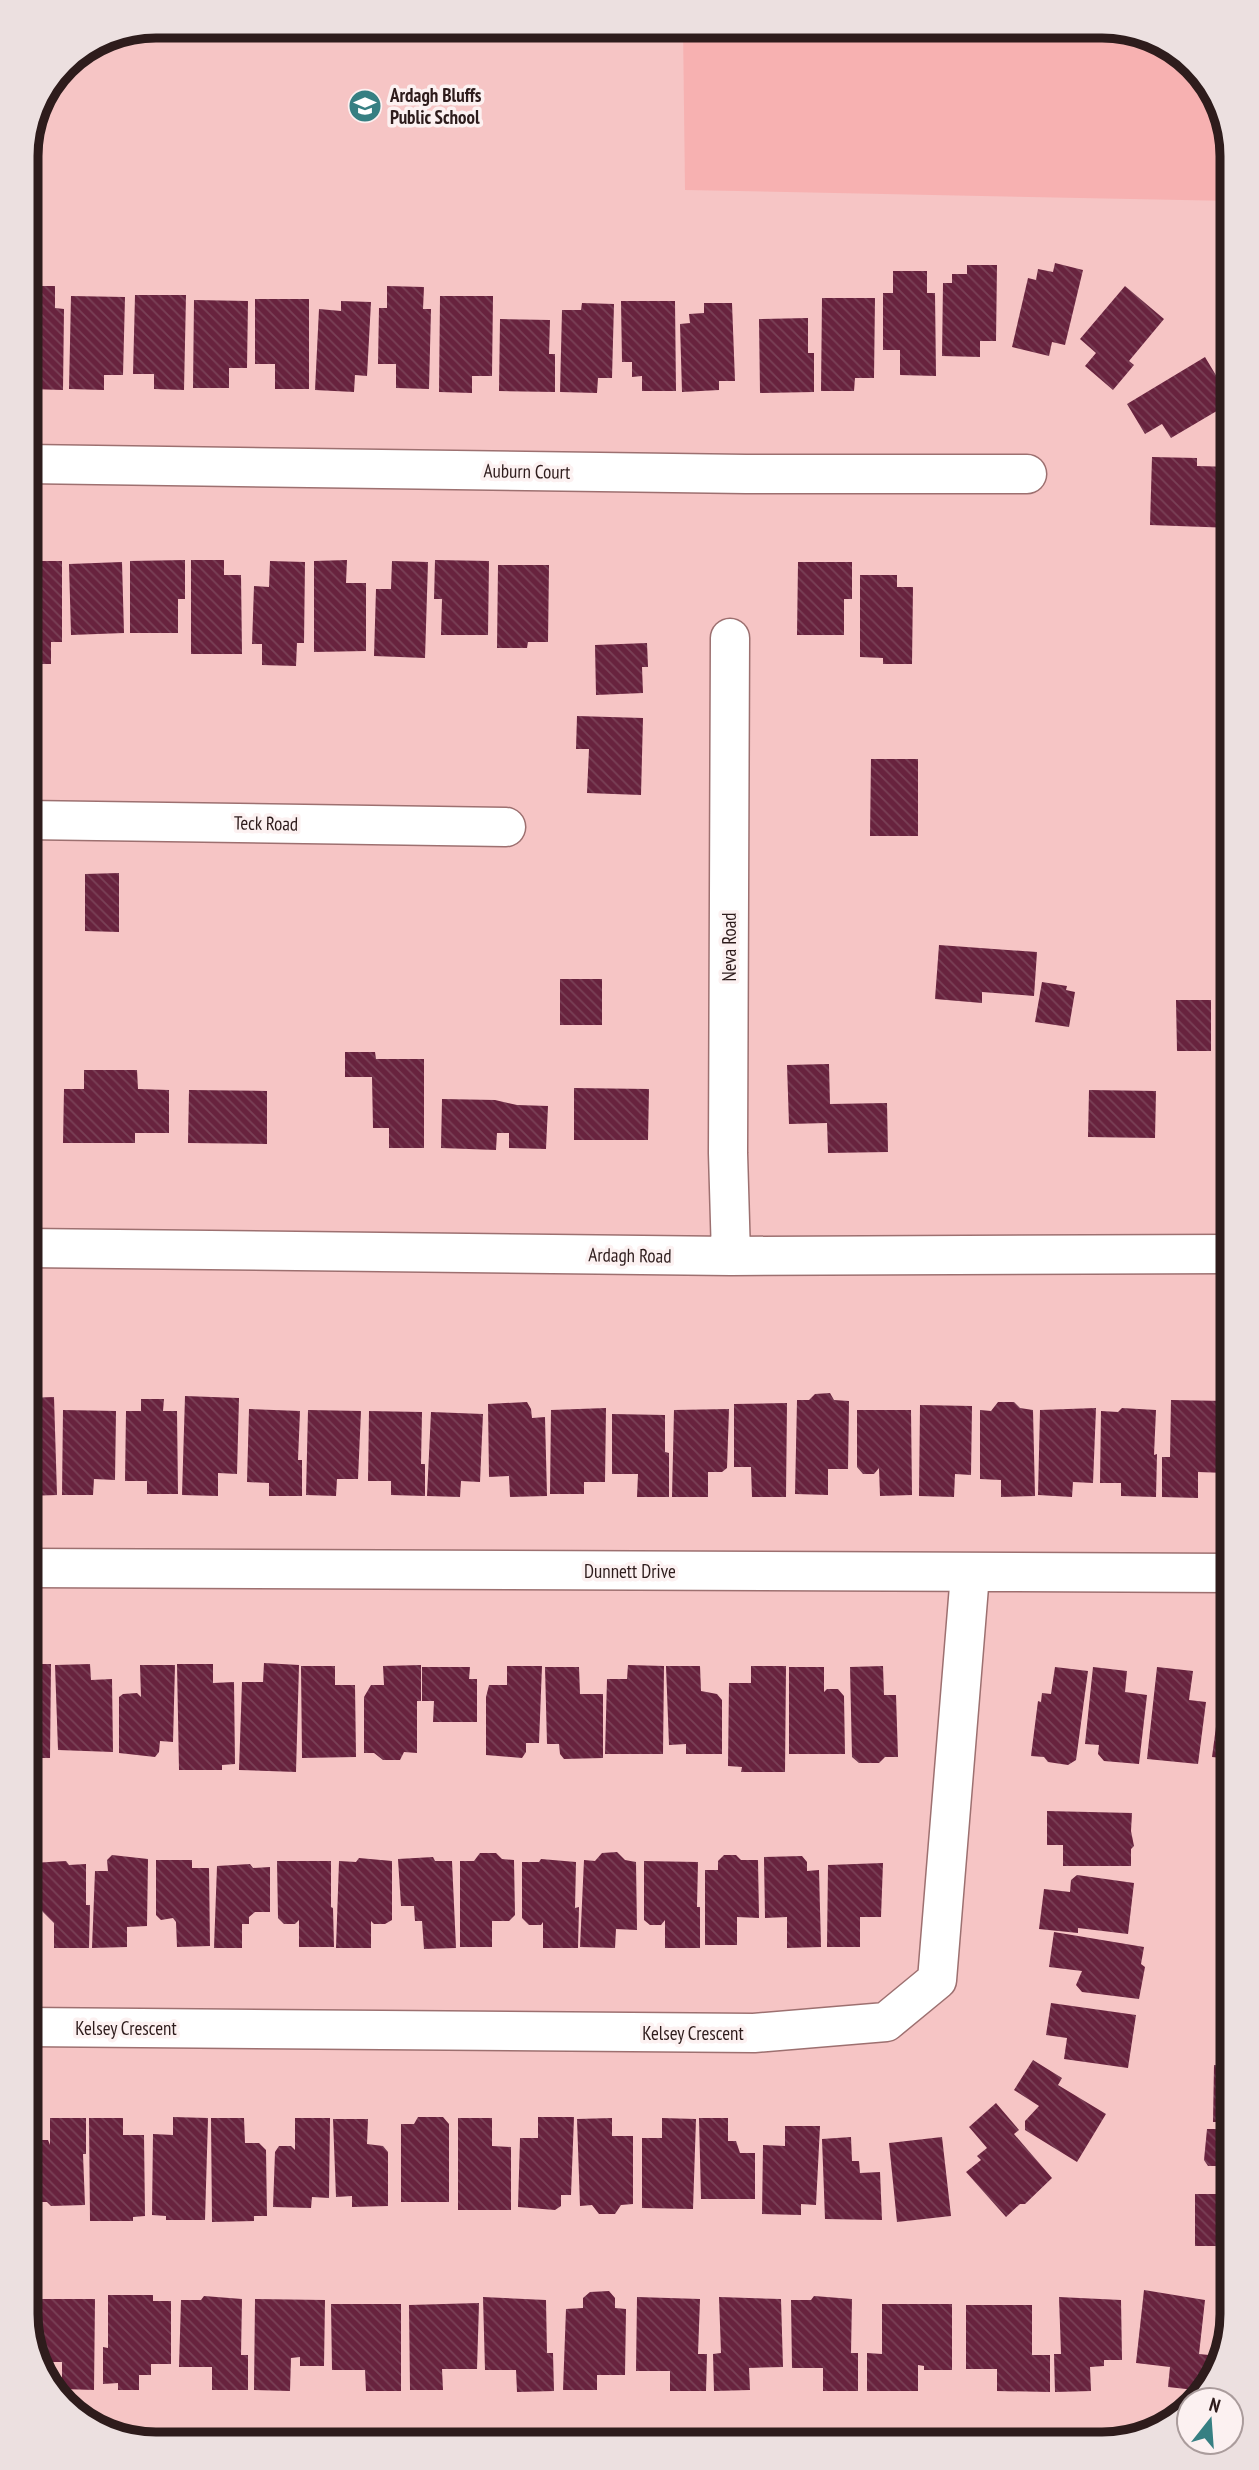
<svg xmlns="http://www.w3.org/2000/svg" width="1259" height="2470" viewBox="0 0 1259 2470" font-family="'PT Sans Narrow',sans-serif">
	<defs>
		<pattern id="building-back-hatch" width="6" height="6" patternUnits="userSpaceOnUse" patternTransform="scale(1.75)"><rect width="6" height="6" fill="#68233e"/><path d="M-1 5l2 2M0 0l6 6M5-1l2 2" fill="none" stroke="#7a4157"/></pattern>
	</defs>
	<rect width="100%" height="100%" fill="#f6c5c5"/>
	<path fill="#f7b1b1" d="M683,26L1111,27L1181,53L1223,107L1233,157V201L685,190Z"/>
	<path fill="url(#building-back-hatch)" d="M190,26H230V34L190,36Z
		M1055,263L1083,270L1065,345L1052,342L1049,356L1012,347L1028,278L1036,280L1038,269L1053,272Z
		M967,265H997L996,341H980V357L942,356L943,283H952V274H967Z
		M893,271H927V293H935L936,376L900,375V350H883V293H893Z
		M26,286H55V308L64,309L63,390L29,389L30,368H26Z
		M387,286L424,287L423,309H431L429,389L396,388V364H378L379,308H387Z
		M1125,286L1164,319L1129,361L1134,365L1113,390L1085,366L1096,353L1080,339Z
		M135,295H186L184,390L154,389V374H133Z
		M71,296L125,297L123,375H104V390L69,389Z
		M440,296H493L492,376H472V393L439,392Z
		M822,298H875L874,378H855L854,391H821Z
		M255,299H309V389H275V364H255Z
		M194,300L248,301L247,368H229V388H193Z
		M341,301L371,302L367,376L355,375L354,392L315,390L319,309L341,311Z
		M621,301H675L676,391H642V376L632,377V362H622Z
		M582,303L614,304L612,378H598L597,393L560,392L562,310H581Z
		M704,303H732L735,381H719V390L682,392L680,324L690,323L689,314L704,313Z
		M808,318V353H814V392L760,393L759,319Z
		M500,319L550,320L549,354H555V392L499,391Z
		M1205,357L1232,402L1171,438L1162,424L1145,434L1127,404Z
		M1152,457L1197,458V466L1233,467V528L1150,525Z
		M185,560V599H178V633H130V561Z
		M191,560H224V575H241L242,654H191Z
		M347,560L346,583H366V651L314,652V561Z
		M435,560L489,561L488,635H441L442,599H434Z
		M26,561H62V642H51V664H26Z
		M270,561L305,562L304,643H297L296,666L262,665V644H252L254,586L269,587Z
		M392,561L428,562L425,658L374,656L376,589H391Z
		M122,562L124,633L71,635L69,564Z
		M798,562H852V599H844V635H797Z
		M498,565H549L548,642H528L527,648H497Z
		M860,575H897V587H913L912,664H883V658L860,657Z
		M647,643L648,667H642L643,693L596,695L595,645Z
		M577,716L643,718L641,795L587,793L589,749H576Z
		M871,759H918V836H870Z
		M119,873V932L85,931V874Z
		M939,945L1037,952L1034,996L982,992V1003L935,999Z
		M560,979H602V1025H560Z
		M1042,982L1067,986L1066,990L1075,992L1069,1027L1035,1022Z
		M1176,1000H1211V1051H1177Z
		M345,1052H375L376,1059H424V1148H389V1128H373L372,1077H345Z
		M829,1064L830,1104L887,1103L888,1152L828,1153L827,1123L789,1124L787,1065Z
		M84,1070H137L138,1089L169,1090V1133H135V1143H63L64,1089H84Z
		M574,1088L649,1089L648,1140H574Z
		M189,1090L267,1091V1144L188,1143Z
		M1089,1090L1156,1091L1155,1138L1088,1137Z
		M442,1099L495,1100L517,1105L548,1106L546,1149L509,1148V1133H497L496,1150L441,1148Z
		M830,1393L834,1400L849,1401L848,1469H828V1495L795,1494L797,1400H809L815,1394Z
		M185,1396L239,1398L237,1474L218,1473V1496L182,1495Z
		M54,1397L57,1495L26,1496V1398Z
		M141,1399H164L163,1411H177L178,1494H147V1481H125L126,1411H141Z
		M1171,1400L1226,1401V1473L1198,1472V1498L1162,1497V1457H1170Z
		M527,1402L531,1409L532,1418L545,1417L547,1496L510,1497L509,1476L489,1477L488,1404Z
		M998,1402H1014L1020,1408L1033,1410L1035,1496L1001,1497V1480L980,1479V1410L991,1411Z
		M787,1403L786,1497H752L751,1467H734V1404Z
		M920,1405L972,1406L971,1475L955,1474L954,1497L919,1496Z
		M606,1408L605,1482H584V1494H550L551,1410Z
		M1096,1408L1093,1483L1073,1482L1072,1497L1038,1495L1040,1410Z
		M1122,1408L1156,1410L1154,1455L1157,1454L1156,1497L1121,1496V1483H1100L1101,1411L1118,1412Z
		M249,1409L300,1411L298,1460H302V1496H269V1483L247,1482Z
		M729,1409L727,1468L722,1472H708V1497H672L674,1410Z
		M63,1410L116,1411L115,1480L94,1479L93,1495H62Z
		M308,1410L361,1411L358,1479H337L336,1496L306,1495Z
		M857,1410H911L912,1495L880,1496L879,1468L874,1474H863L857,1467Z
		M369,1411L422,1412L421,1464H425V1496L391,1495V1481H368Z
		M431,1412L483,1414L480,1482L461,1481L460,1497L427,1496Z
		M612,1414L665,1415V1452L669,1453V1497H637L638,1474H612Z
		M264,1663L299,1665L296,1772L239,1770L242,1682H263Z
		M26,1664H51L50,1758H26Z
		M90,1664L91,1680L112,1679L113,1752L58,1750L55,1665Z
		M177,1664H213V1683L234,1682L235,1764L222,1765V1770H179Z
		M140,1665H175L173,1742L160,1741L159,1752L155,1757L119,1753V1697L123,1694L137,1693L141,1697Z
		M421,1665V1701H417V1753L404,1752L400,1760H383L374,1753H364V1697L371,1685H384L383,1666Z
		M628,1665L664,1666L663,1754H605L607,1679H627Z
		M301,1666H335V1685H355L356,1757L302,1758Z
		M507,1666H542L539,1743H526V1752L522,1758L486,1755V1697L489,1685H507Z
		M666,1666H700L701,1691L717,1694L722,1700V1754H686V1744L669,1745Z
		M751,1666H786L785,1772H741L742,1767L728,1766L729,1683H751Z
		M883,1666L884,1695H896L898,1757H885L879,1763H859L852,1757L850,1667Z
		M422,1667H470L469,1679H477V1722H433L434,1701H422Z
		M545,1667H579L580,1694H603V1758L564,1759L560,1754L559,1744H547Z
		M789,1667H824V1692L827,1689H838L844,1696L845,1754H789Z
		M1055,1667L1088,1671L1076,1760L1068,1765L1048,1762L1044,1757L1031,1756L1038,1701L1041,1702L1042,1693L1051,1694Z
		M1093,1667L1127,1671L1125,1692L1147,1695L1139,1764L1104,1761L1098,1754L1099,1745L1085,1744Z
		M1157,1667L1193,1671L1189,1700L1206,1702L1198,1764L1147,1759Z
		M1221,1689L1233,1691V1759L1212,1757Z
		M1047,1811L1132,1813L1131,1831L1134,1846L1131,1849V1866H1063V1845H1047Z
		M617,1852L625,1860L636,1862L637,1930L616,1929L615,1948L580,1947L584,1860L595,1861L602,1853Z
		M480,1853H496L502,1859L514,1860L515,1915L509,1921H492V1947H460V1861H474Z
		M112,1855L148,1859L147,1926L127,1927V1947L92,1948L95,1871H108L107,1860Z
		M724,1855H736L741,1860H758L759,1918L737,1917V1945H705V1870H718V1861Z
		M802,1856L807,1862V1871L819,1870L821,1947L787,1948V1917L765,1918L764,1857Z
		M433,1857L435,1861H452L456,1948L424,1949L422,1921H415L414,1906H401L398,1859Z
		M359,1858L392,1861V1920L385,1924H374L371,1921V1948H336L339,1861L356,1862Z
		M541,1859L576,1862L575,1908L579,1907L578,1948H543V1922L541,1925H529L522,1918V1862H539Z
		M156,1860H192V1868H209L210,1946L177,1947L176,1922L173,1918L161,1920L156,1915Z
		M66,1861L69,1865L86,1864V1905H90L89,1948H54V1923L42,1911H34L32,1863Z
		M277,1861H331V1907L333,1908L334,1947H299V1920L295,1924H284L278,1918Z
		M644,1861L698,1862L697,1907H700V1948H665V1920L661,1925H650L644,1920Z
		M883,1863L881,1917H860V1947H827L828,1865Z
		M250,1864L253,1868L270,1867V1912H255L249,1917V1924H242V1948H214L217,1866Z
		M1077,1875L1134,1883L1128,1934L1078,1928V1933L1039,1929L1044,1889L1070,1892L1071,1880Z
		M1054,1932L1144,1947L1141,1964L1145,1967L1139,1999L1082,1992L1076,1985L1082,1971L1049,1967Z
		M1233,1953V1991H1231L1228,1957Z
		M1051,2003L1136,2015L1128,2068L1064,2059L1067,2038L1046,2035Z
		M1221,2003H1233V2045H1222L1216,2040Z
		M1033,2060L1062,2078L1058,2085L1106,2114L1077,2162L1025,2130V2121L1039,2106L1014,2090Z
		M1214,2065L1233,2066V2122H1213Z
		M996,2103L1019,2130L1014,2134L1052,2178L1025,2204H1020L1006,2217L966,2172L981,2160L977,2156L987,2148L969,2127Z
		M173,2117L208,2118L205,2220H166V2216L152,2215L153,2134L173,2135Z
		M418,2117H443L449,2124V2202H401V2124H414Z
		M538,2117H574L571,2195H561V2206L555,2210L518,2207L520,2138H538Z
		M50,2118H86V2154H83L85,2205L51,2206L47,2202H30V2148L36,2140H48L50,2145Z
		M89,2118H123V2135H144L145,2216L133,2217V2221H90Z
		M211,2118H244L245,2143H259L266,2150L267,2216H254V2221L212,2222Z
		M295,2118H330L329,2198L312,2197L311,2208L273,2207L275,2152L279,2146H291L295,2150Z
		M458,2118H492V2146L511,2147V2210H458Z
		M612,2118V2136H633V2204L621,2205L615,2214H599L592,2205L580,2206L577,2119Z
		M662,2118L696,2119L693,2209L642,2208V2138H662Z
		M699,2118H728V2141H736L740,2153H755V2199H701Z
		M333,2119H368L367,2144L383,2146L388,2152V2206L352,2207V2196L336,2197Z
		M785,2126H820L816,2205L801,2204V2215L762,2214L763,2145L785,2146Z
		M1207,2129H1233V2184L1217,2183V2166H1208L1204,2160Z
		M851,2137L852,2161H859L860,2173L880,2172L882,2220L825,2219L822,2139Z
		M942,2137L951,2216L897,2222L889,2143Z
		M1195,2194H1233V2246H1195Z
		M1144,2290L1205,2300L1199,2354L1209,2355L1204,2391L1168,2387L1170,2367L1136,2363Z
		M609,2291L615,2298V2308L626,2309L625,2375H597V2390H563L566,2309L583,2308V2298L590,2292Z
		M108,2295H153V2301H171V2364H151V2375H139V2390H118V2383L103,2384V2347L108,2348Z
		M204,2296L242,2299L241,2355H248V2390H212V2367H179L181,2300H201Z
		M814,2296L852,2299L851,2353H858V2391H823V2368H792L791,2300H811Z
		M483,2297L546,2300L547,2353H553L554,2391L517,2392L516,2370H485Z
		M637,2297L700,2299L698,2354H707L706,2391H670V2371H636Z
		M719,2297L781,2299L783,2367L749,2368L750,2390L714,2391L713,2354L721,2353Z
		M1059,2297L1121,2300L1122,2360H1104V2366L1090,2367L1091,2391L1055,2392L1054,2354H1061Z
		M28,2299H95L94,2390L62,2389V2362H36L28,2322Z
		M255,2299L325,2300L324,2366H300V2357L291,2358L290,2391L254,2390Z
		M479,2303L477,2369H442L443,2390H410L409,2305Z
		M331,2304H401V2391H366L365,2370H332Z
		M882,2304H952V2370H924V2366L918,2365V2391H867V2353L882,2354Z
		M966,2305H1032V2355H1050V2392L997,2391V2369H966Z"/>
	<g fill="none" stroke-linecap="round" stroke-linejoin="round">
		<defs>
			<path id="minor" d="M26,464L746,474H1027
				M730,638L728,1153L731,1256
				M26,820L506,827
				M26,1248L731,1256L1233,1254
				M26,1568L1233,1573
				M26,2027L754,2033L886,2022L937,1980L970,1574"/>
		</defs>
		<use href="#minor" stroke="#9d7070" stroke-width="41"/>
		<use href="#minor" stroke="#fff" stroke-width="38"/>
	</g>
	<defs>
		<symbol id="school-disc" viewBox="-11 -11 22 22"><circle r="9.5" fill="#367f82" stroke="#fcf1f1"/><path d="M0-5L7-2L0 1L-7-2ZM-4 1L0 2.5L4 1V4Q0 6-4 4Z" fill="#fff"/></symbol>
	</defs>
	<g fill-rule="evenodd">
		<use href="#school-disc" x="346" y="87" width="38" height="38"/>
	</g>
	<g text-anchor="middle" stroke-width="7" stroke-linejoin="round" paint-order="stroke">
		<g font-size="19" font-weight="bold" fill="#2e1c1c" stroke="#fcf1f1" text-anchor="start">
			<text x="390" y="102">Ardagh Bluffs<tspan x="390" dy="22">Public School</tspan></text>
		</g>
		<g font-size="19" fill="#2e1c1c" stroke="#fcf1f1">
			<text transform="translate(527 471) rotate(1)" y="7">Auburn Court</text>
			<text transform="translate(266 823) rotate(1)" y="7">Teck Road</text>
			<text transform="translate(729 947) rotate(-90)" y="7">Neva Road</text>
			<text transform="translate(630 1255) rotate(1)" y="7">Ardagh Road</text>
			<text x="630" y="1578">Dunnett Drive</text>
			<text x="126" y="2035">Kelsey Crescent</text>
			<text x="693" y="2040">Kelsey Crescent</text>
		</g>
	</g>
	<path d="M0 0H1259V2470H0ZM156 38H1102A118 118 0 0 1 1220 156V2314A118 118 0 0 1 1102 2432H156A118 118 0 0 1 38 2314V156A118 118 0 0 1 156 38Z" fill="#ece0e0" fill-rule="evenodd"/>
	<path fill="none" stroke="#2e1c1c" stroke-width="9" d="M156 38H1102A118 118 0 0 1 1220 156V2314A118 118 0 0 1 1102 2432H156A118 118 0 0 1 38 2314V156A118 118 0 0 1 156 38Z"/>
	<g transform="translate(1210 2421) rotate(17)"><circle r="33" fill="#fcf1f1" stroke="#aa9c9c" stroke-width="2"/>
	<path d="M0-5L12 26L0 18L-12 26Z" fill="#367f82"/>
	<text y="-10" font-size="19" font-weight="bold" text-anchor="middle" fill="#2e1c1c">N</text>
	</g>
</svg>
